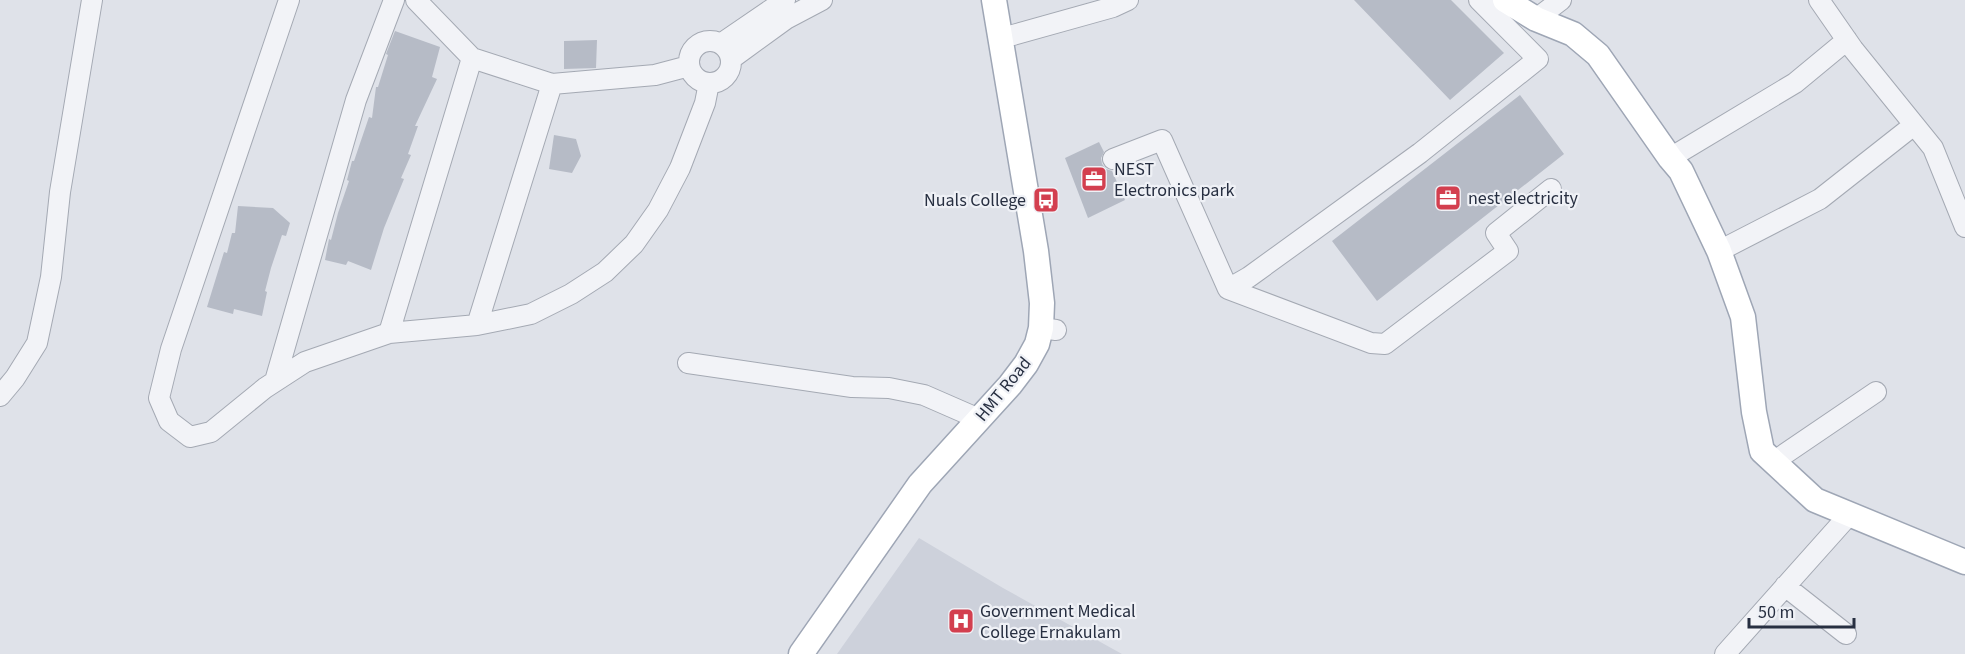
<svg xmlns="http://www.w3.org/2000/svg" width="1965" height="654" viewBox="0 0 1965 654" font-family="'Source Sans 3',sans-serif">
	<rect width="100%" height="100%" fill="#dfe2e9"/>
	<path fill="#cdd1db" d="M919,538L1003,588L1122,654H837Z"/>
	<path fill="#b6bbc6" d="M1354,0H1451L1504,53L1450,100Z
		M395,31L440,47L432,77L437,79L415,126H418L408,154L411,155L401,178L404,179L384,228L371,270L348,261L346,265L325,260L329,239L331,240L338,213L349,181L347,180L352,161H354L369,117L372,118L376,87H378L388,55L386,54Z
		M597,40L596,68L564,69V41Z
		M1520,95L1564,154L1377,301L1332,241Z
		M554,135L576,139L581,156L572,173L549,169Z
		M1099,142L1104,152L1101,158L1102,164L1106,169L1112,171L1125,200L1088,218L1065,158Z
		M238,206L273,208L290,223L286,236L282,235L271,268L265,291L267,292L262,316L234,309L233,314L207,307L224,252L227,253L232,233H235Z"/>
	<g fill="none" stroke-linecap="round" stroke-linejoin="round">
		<defs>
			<path id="minor" d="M289,0L171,349L159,398L169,421L190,437L211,432L265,388L305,362L389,333L477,325L531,314L571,294L605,272L634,244L658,210L680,168L705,103L709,83
				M416,0L472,58L552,84L655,75L689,66
				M1819,0L1853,49L1933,148L1965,227
				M1536,19L1561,0
				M1013,35L1113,7L1128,0
				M689 62a21 21 0 1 1 42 0a21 21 0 1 1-42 0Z
				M722,43L785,0
				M731,59L786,19L822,0
				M1670,158L1795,83L1847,40
				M1113,159L1162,140L1228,289L1249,277L1420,153L1538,59L1479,0
				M1719,251L1820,199L1914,125
				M1228,289L1371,343L1385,344L1508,251L1496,233L1551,189
				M477,325L552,84
				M1041,328L1056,330
				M389,333L472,58
				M688,363L852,387L889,388L924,395L979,419
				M275,381L356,100L394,0
				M0,396L15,378L37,343L51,277L60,192L92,0
				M1773,462L1876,392
				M1785,586L1846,634
				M1725,654L1849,515"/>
			<path id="major" d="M1505,0L1536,19L1573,34L1598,55L1670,158L1681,171L1719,251L1743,317L1754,412L1762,451L1815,500L1965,562
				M801,654L920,484L1010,385L1026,364L1037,344L1041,328L1042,303L1036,251L994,0"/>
		</defs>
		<use href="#minor" stroke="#a4a9b3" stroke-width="22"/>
		<use href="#major" stroke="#9ea6b5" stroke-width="27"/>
		<use href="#minor" stroke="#f2f3f7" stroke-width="20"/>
		<use href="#major" stroke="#fff" stroke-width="24"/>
	</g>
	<defs>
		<symbol id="office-square" viewBox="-11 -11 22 22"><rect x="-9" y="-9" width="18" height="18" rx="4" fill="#d33f4f" stroke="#eff1f6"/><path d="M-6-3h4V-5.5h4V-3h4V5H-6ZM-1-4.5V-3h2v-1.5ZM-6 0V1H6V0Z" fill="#fff"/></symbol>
		<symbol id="bus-square" viewBox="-11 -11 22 22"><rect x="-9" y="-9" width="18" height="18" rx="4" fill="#d33f4f" stroke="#eff1f6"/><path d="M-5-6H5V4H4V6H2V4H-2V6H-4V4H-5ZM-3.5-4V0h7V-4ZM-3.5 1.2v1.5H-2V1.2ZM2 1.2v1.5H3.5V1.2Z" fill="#fff"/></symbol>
		<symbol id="hospital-square" viewBox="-11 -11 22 22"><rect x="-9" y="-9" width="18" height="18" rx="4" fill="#d33f4f" stroke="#eff1f6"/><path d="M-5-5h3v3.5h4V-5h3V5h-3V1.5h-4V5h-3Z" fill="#fff"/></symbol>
	</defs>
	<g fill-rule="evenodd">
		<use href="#office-square" x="1079" y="164" width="30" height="30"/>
		<use href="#office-square" x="1433" y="183" width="30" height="30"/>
		<use href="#bus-square" x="1031" y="185" width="30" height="30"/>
		<use href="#hospital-square" x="946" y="606" width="30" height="30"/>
	</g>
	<g text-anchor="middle" stroke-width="4.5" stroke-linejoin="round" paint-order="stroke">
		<g font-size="18" fill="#272f41" stroke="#eff1f6" text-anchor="start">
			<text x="1114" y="175">NEST<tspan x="1114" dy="21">Electronics park</tspan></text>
			<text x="1468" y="204">nest electricity</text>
			<text x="1026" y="206" text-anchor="end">Nuals College</text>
			<text x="980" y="617">Government Medical<tspan x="980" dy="21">College Ernakulam</tspan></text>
		</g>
		<g font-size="18" fill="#272f41" stroke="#eff1f6">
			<text transform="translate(1003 389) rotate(-51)" y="6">HMT Road</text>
		</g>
	</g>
	<path d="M1749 618v9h105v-9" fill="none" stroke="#272f41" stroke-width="3"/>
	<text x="1758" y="618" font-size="18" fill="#272f41" stroke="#eff1f6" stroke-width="4.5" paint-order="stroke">50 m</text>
</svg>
